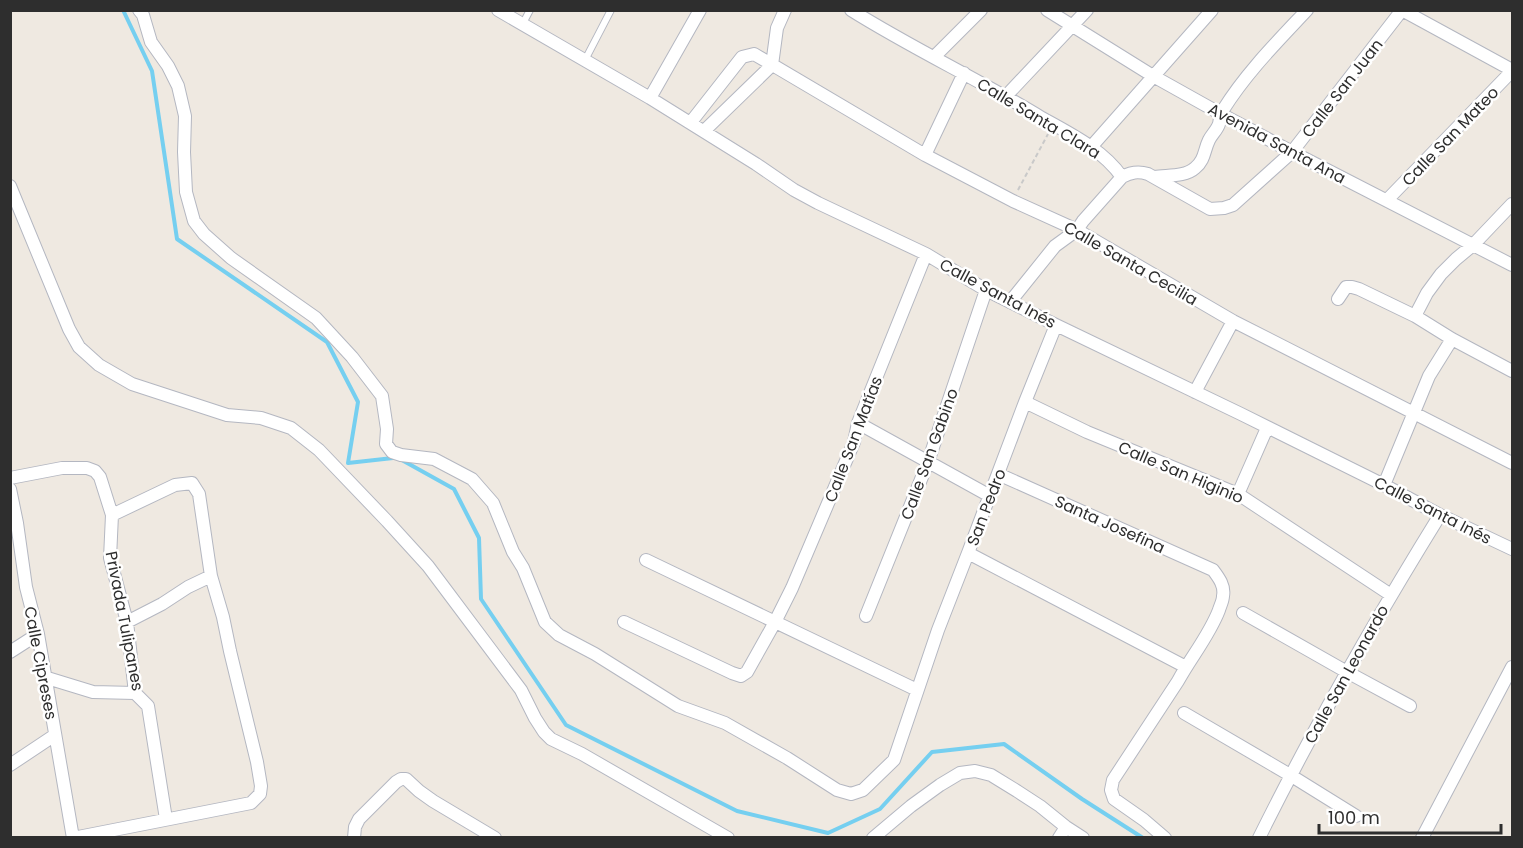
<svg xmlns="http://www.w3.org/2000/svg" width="1523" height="848" viewBox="0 0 1523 848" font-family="Poppins,sans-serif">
	<rect width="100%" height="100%" fill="#efe9e1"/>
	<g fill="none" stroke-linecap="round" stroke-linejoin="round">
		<path stroke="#75cff0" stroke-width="4" d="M123,10L152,71L177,239L327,342L358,402L348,463L393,458
			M400,459L454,489L479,538L481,599L566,725L737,811L828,833L880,809L932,752L1004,744L1082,799L1143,838"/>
		<defs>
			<path id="service" d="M522,25L530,10
				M585,60L611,10"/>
			<path id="minor" d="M139,10L143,15L151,42L168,66L178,86L185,116L184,152L186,192L194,221L204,234L231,258L316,318L352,357L382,396L387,429L386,444L392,452L401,455L434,459L472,479L493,503L513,552L523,568L545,622L559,635L595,654L678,706L725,723L787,758L837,790L851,794L863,790L894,760L938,630L968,553L1025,402L1056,325
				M498,10L650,98L756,164L794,190L818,203L926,254L986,290L1056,325L1241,414L1384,485L1440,515L1512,549
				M851,10C913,49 980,80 1042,118C1071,134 1103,150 1122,177C1131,172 1138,171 1148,174L1210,209L1224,208L1233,205L1292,152L1402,10
				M1047,10L1153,76L1221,114L1292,152L1512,265
				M1402,10L1512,70
				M934,57L981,10
				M1006,96L1087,10
				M650,98L700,10
				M691,122L742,57L754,54L925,155L1013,201L1077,230L1233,321L1512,463
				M704,131L772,65L777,28L785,10
				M1091,147L1212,10
				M925,155L964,73
				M1155,177C1167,175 1185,177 1195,168C1205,160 1204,150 1209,140C1212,134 1217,130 1219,124C1220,119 1220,115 1223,110C1246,73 1277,42 1307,10
				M10,186L69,329L79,347L99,365L132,384L227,415L261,418L291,428L319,450L387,521L428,566L521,690L535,718L544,732L551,739L582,754L728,838
				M1387,200L1512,71
				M1338,299L1346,287H1352L1359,289L1415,316L1452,339L1512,371
				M1010,302L1055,246L1077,230L1083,221L1122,177
				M1415,316L1427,293L1441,274L1456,259L1473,245L1512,204
				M1195,392L1233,321
				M1025,402L1087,432L1238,494L1391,595
				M858,423L990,496
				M998,474L1213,570C1219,578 1225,586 1223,596C1223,601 1220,606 1219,610C1209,636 1191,657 1178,681L1113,780L1111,790L1114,799L1144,820L1165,838
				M10,478L62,468H87L95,471L100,477L112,515L110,558L127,622L135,693L148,706L166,819
				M1384,485L1429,376L1452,339
				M10,489L17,523L26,587L38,634L73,838
				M1238,494L1267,428
				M968,553L1186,667
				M646,560L917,690
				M1243,613L1347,672L1410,706
				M866,616L928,462L986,290
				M127,622L162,604L188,587L211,576
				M624,622L732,673L741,676L747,672L775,622L792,588L854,442L858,423L926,254
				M10,652L38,634
				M44,677L93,692L135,693
				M1184,713L1290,775L1356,816
				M10,765L55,735
				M73,838L251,803L260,794L261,786L257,762L230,651L223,617L211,576L199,494L192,483L175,485L112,515
				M354,838L355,827L359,819L396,782L401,779H406L419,791L433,801L495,838
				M873,838L911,806L940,785L960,773L975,771L991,775L1017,791L1040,806L1066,827L1083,838
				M1059,838L1066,827
				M1259,838C1314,727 1375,620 1440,515
				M1422,838L1512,667"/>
		</defs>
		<use href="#service" stroke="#b4b7c1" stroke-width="8"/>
		<use href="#minor" stroke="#b4b7c1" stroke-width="14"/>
		<path stroke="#c9c9c9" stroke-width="2" stroke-dasharray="4.5 3" stroke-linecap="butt" d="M1018,190L1048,134"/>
		<use href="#service" stroke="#fff" stroke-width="6"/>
		<use href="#minor" stroke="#fff" stroke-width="12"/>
	</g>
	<g text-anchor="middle" stroke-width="5" stroke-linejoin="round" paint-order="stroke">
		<g font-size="16" fill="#2e2e2e" stroke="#fff">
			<text transform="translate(1342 88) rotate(-52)" y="6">Calle San Juan</text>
			<text transform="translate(1039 118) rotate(31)" y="6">Calle Santa Clara</text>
			<text transform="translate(1450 136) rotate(-46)" y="6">Calle San Mateo</text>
			<text transform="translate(1277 143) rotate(28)" y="6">Avenida Santa Ana</text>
			<text transform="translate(1131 263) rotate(30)" y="6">Calle Santa Cecilia</text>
			<text transform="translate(998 293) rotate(28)" y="6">Calle Santa Inés</text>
			<text transform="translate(853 439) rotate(-69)" y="6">Calle San Matías</text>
			<text transform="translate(929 454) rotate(-70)" y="6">Calle San Gabino</text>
			<text transform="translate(1181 472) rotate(23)" y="6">Calle San Higinio</text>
			<text transform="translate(986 507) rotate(-69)" y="6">San Pedro</text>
			<text transform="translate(1433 510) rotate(27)" y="6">Calle Santa Inés</text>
			<text transform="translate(1110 524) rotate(24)" y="6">Santa Josefina</text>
			<text transform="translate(125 621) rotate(79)" y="6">Privada Tulipanes</text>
			<text transform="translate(41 663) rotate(79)" y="6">Calle Cipreses</text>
			<text transform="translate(1346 674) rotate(-61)" y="6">Calle San Leonardo</text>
		</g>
	</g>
	<rect width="1523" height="848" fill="none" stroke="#2e2e2e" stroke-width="24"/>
	<path d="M1319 824v9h182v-9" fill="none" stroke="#2e2e2e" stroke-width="3"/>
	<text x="1328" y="824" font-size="18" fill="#2e2e2e" stroke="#ffffff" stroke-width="4.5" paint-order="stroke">100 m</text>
</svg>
